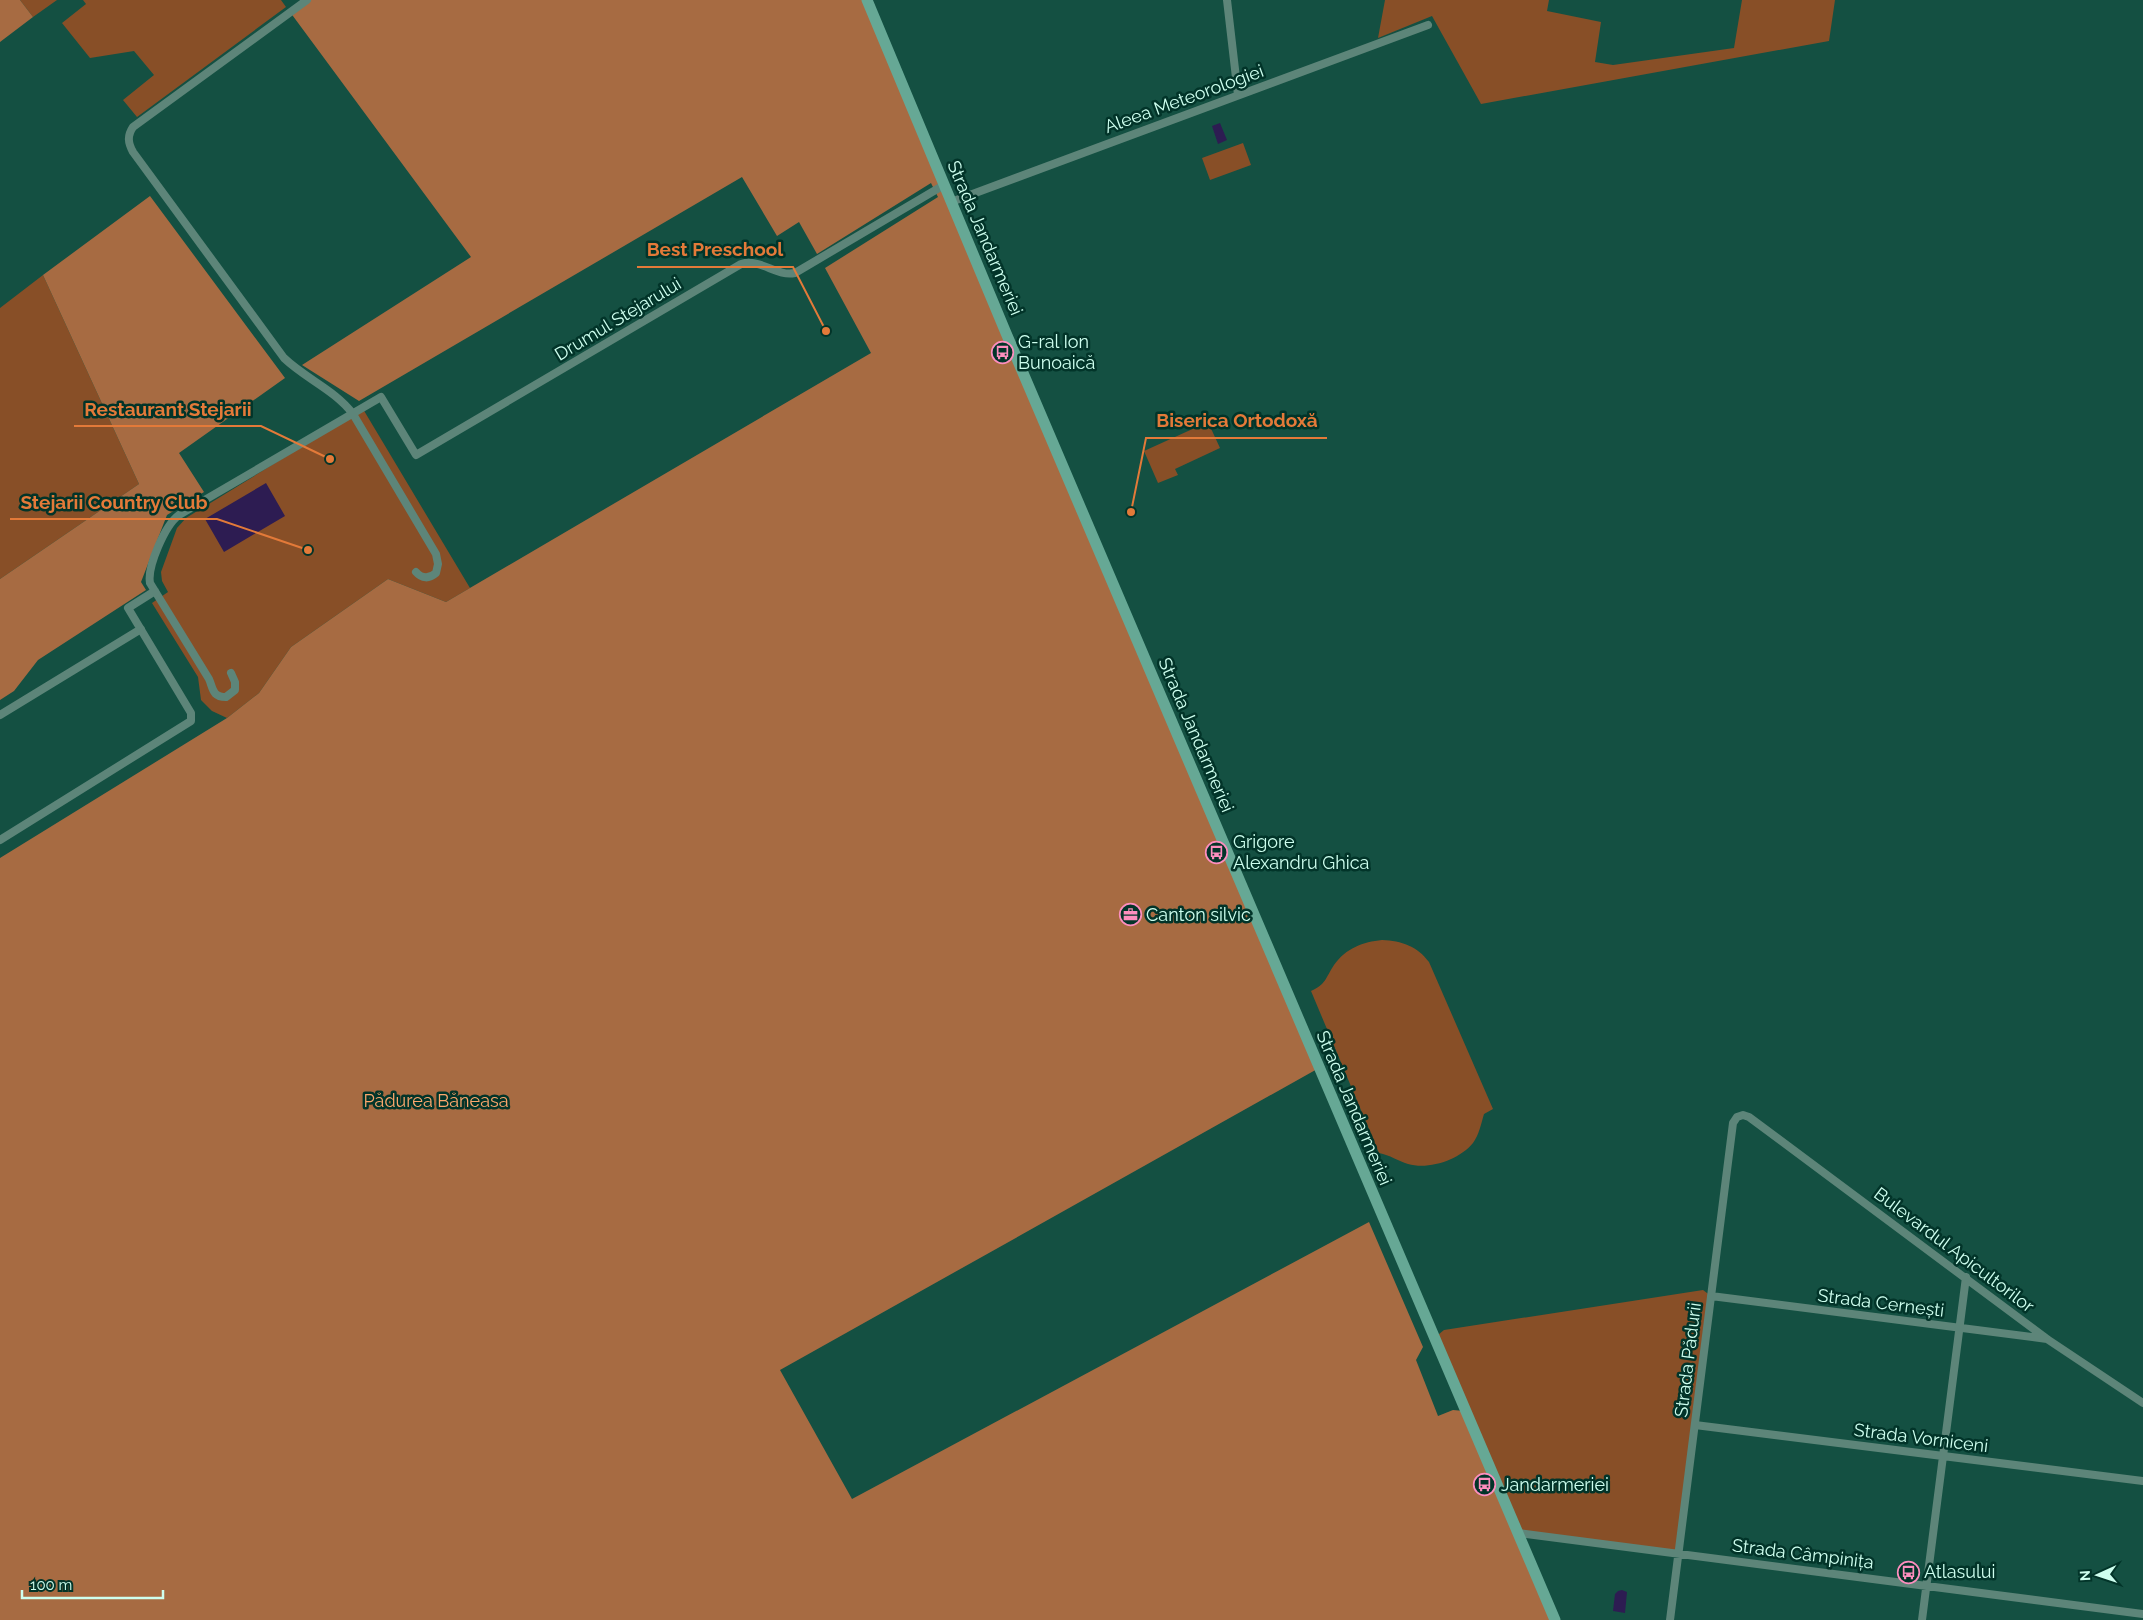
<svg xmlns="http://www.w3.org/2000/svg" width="2143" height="1620" viewBox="0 0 2143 1620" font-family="Raleway,sans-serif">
	<rect width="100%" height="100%" fill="#145042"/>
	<path fill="#884f27" d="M20,0H57L33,17Z
		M83,0H281L286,7L137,117L123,100L154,75L134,51L90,58L62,23L86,4Z
		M1385,0H1549L1547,11L1601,22L1595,62L1613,65L1734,48L1742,0H1835L1829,41L1481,104L1432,16L1378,38Z
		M1243,143L1251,165L1210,180L1202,158Z
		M43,275L139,484L0,579V308Z
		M363,409L470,588L446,602L388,579L291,647L259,693L227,718L212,711L201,700L198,677L152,603L168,592L162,581L161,572L177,528L186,518Z
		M1208,422L1220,448L1175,469L1178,475L1158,483L1144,451Z
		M1382,940C1402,941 1417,946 1429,962L1493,1109L1484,1114C1481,1124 1479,1135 1473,1143C1459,1160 1429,1170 1408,1164C1398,1161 1390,1155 1379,1153L1311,991C1326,984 1325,979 1334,965C1346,948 1363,942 1382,940Z
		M1703,1290L1711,1296L1678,1554L1518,1533L1433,1339L1444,1330Z"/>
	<path fill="#a76b42" d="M0,0H20L33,17L0,42Z
		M307,0H867L1319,1068L780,1370L852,1499L1369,1222L1423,1347L1416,1360L1438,1416L1453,1410L1464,1411L1555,1620H0V858L227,718L259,693L291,647L388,579L446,602L871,353L825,268L938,197L931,183L817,254L799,222L777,236L742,177L359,401L302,365L471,257L290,12Z
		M150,196L285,378L179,453L204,492L167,515L141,582L146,590L38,660L14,691L0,700V579L139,484L43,275Z"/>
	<path fill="#2d1c52" d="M1220,123L1227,140L1218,144L1212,126Z
		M266,483L285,516L224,552L205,519Z
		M1622,1590L1627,1592L1625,1613L1613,1611L1615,1594L1618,1591Z"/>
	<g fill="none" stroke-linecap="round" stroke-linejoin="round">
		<path stroke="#5d8579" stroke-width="8" d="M307,0L133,127C127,136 128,143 133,152L284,358C306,379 335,390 353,414L436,554L438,564L436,573C429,579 422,579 416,572
			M1227,0L1238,95
			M951,202L1428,25
			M231,673L235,682V690L226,697C212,697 213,688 209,679L150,583C147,567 165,525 179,515L381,397L416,455L741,264C761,258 776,277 795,273L944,185
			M0,715L141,629
			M0,840L191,721V713L128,608L155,591
			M1711,1296L2047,1339
			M1695,1425L2143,1481
			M1518,1533L2143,1614
			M1670,1620L1733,1123L1737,1117L1743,1115L1749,1117L2047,1339L2143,1403
			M1922,1620L1966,1277"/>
		<path stroke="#66a895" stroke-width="11" d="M867,0L1006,333L1555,1620"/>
	</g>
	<defs>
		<symbol id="bus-ring" viewBox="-11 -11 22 22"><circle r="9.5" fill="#023429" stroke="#fd8ebe" stroke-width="1.5"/><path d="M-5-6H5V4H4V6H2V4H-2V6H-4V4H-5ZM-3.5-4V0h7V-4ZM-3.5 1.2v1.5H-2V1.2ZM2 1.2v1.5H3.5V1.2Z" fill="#fd8ebe"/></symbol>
		<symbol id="office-ring" viewBox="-11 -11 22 22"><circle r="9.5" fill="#023429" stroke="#fd8ebe" stroke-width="1.5"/><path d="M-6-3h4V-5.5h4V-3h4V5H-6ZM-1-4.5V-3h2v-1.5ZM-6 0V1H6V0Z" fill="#fd8ebe"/></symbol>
	</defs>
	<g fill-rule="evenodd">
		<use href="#bus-ring" x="990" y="340" width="25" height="25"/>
		<use href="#bus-ring" x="1204" y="840" width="25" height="25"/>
		<use href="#office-ring" x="1118" y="902" width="25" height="25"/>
		<use href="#bus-ring" x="1472" y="1472" width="25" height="25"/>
		<use href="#bus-ring" x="1896" y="1560" width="25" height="25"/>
	</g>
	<g text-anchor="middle" stroke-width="5" stroke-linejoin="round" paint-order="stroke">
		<g font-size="18" fill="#ceffef" stroke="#023429">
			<text transform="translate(1184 99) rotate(-20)" y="6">Aleea Meteorologiei</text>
			<text transform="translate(985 238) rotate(67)" y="6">Strada Jandarmeriei</text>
			<text transform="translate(618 319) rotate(-31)" y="6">Drumul Stejarului</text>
			<text transform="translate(1196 735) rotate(67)" y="6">Strada Jandarmeriei</text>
			<text transform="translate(1354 1108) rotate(67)" y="6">Strada Jandarmeriei</text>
			<text transform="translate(1954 1250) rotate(37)" y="6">Bulevardul Apicultorilor</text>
			<text transform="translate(1881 1303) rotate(7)" y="6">Strada Cernești</text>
			<text transform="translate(1688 1360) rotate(-83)" y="6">Strada Pădurii</text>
			<text transform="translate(1921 1438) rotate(7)" y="6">Strada Vorniceni</text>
			<text transform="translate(1803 1554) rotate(7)" y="6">Strada Câmpinița</text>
		</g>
		<g font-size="18" fill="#ceffef" stroke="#023429" text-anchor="start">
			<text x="1018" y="348">G-ral Ion<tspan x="1018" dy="21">Bunoaică</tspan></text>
			<text x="1233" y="848">Grigore<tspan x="1233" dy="21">Alexandru Ghica</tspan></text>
			<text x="1146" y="921">Canton silvic</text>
			<text x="1501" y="1491">Jandarmeriei</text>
			<text x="1924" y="1578">Atlasului</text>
		</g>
		<g font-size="18" fill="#fca76d" stroke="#023429">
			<text x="436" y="1107">Pădurea Băneasa</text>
		</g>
	</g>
	<path fill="none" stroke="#e37a39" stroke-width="2" d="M826 331L793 267H637M330 459L261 426H74M1131 512L1146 438H1327M308 550L217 519H10"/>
	<g fill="#e37a39" stroke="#023429" stroke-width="2">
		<circle cx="826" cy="331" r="5"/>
		<circle cx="330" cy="459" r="5"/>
		<circle cx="1131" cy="512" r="5"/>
		<circle cx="308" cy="550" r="5"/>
	</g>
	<g font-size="19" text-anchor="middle" font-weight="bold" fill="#e37a39" stroke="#023429" stroke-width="5" stroke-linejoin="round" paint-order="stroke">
		<text x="715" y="256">Best Preschool</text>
		<text x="168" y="416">Restaurant Stejarii</text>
		<text x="1237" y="427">Biserica Ortodoxă</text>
		<text x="114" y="509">Stejarii Country Club</text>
	</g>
	<g transform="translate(2098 1575) rotate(267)" stroke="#023429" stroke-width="4" paint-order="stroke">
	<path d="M0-4L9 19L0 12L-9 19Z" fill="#ceffef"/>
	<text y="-8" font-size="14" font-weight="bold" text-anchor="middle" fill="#ceffef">N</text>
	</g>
	<path d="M22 1590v8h141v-8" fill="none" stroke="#ceffef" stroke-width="2.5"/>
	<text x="30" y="1590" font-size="15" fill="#ceffef" stroke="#023429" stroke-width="4" paint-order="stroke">100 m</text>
</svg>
